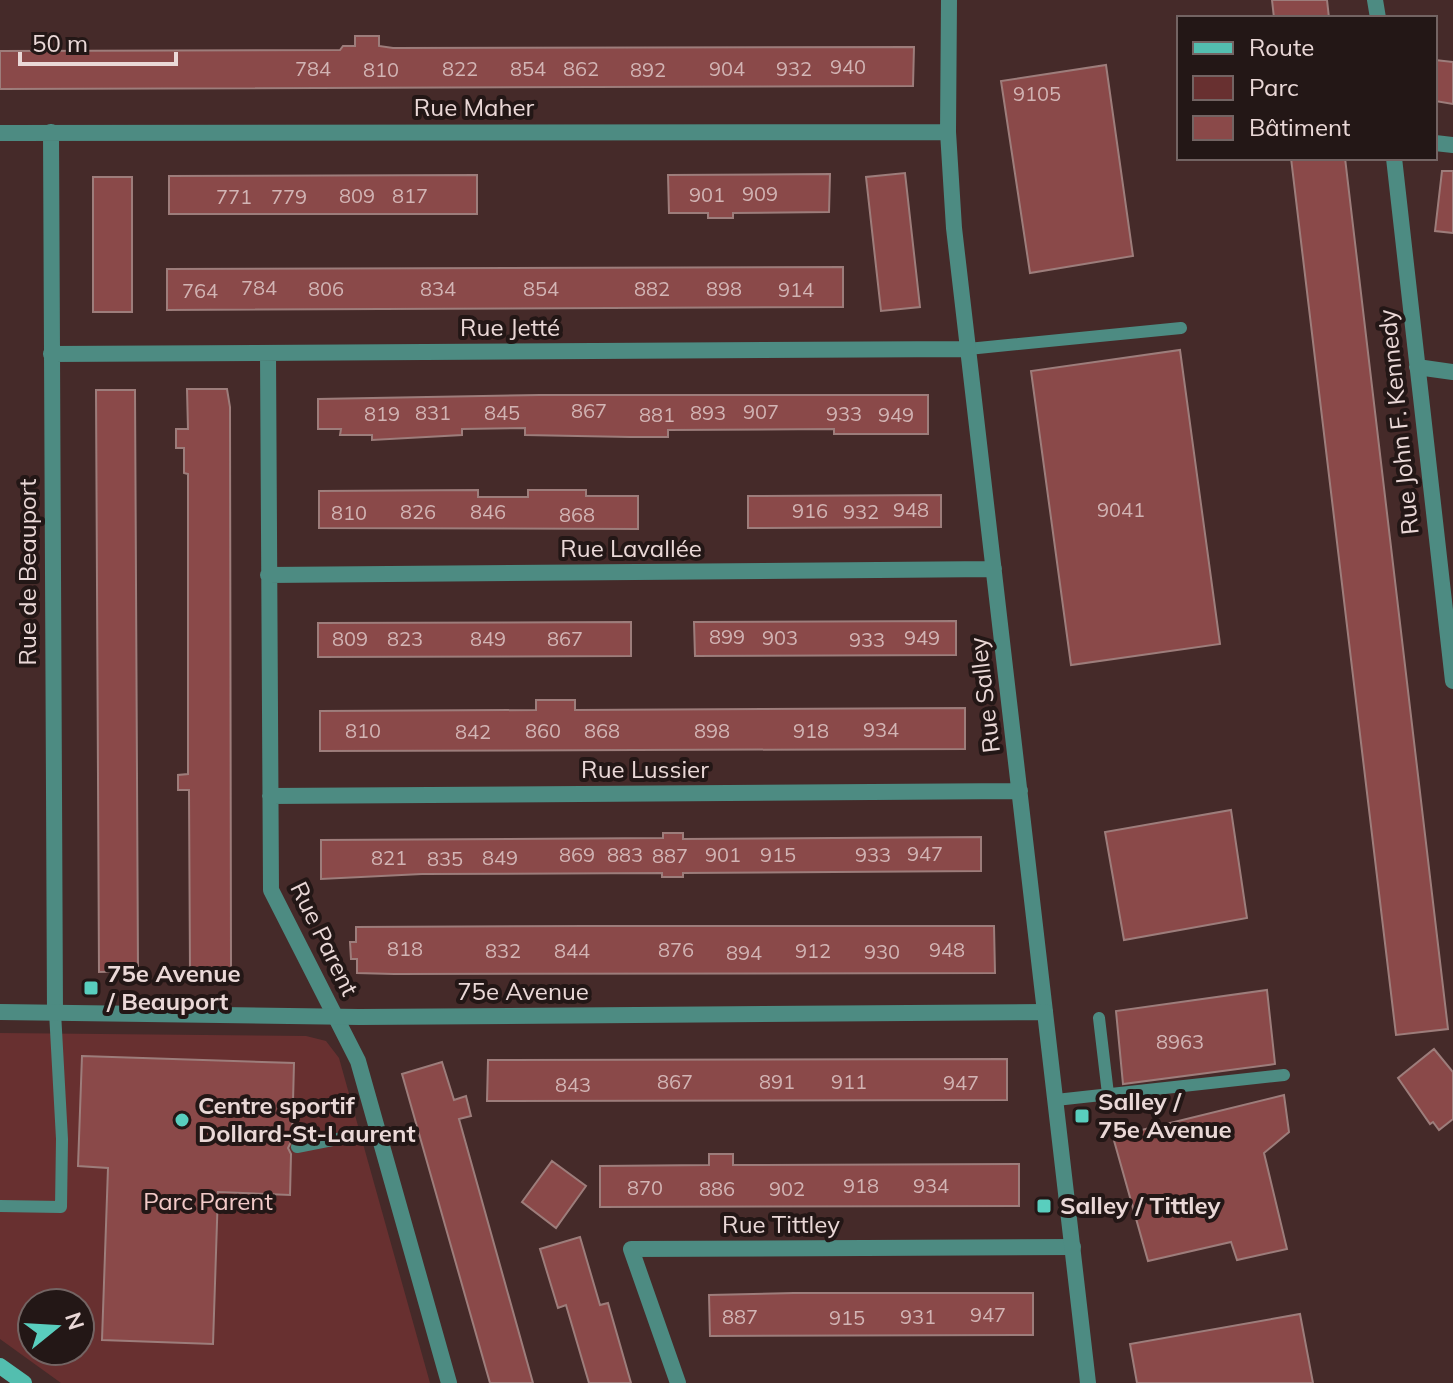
<svg xmlns="http://www.w3.org/2000/svg" width="1453" height="1383" viewBox="0 0 1453 1383" font-family="Mulish,sans-serif">
	<rect width="100%" height="100%" fill="#452a29"/>
	<path fill="#683030" fill-rule="evenodd" d="M0,1033L306,1036L326,1041L339,1058L430,1383H61L0,1339ZM32,1303H80V1351H32Z"/>
	<path fill="#8a4949" stroke="#9d7d7b" stroke-width="2" d="M1272,0H1327L1329,18H1274Z
		M355,36H379V46L393,48L914,47L913,86L0,89V51L340,50L343,46H355Z
		M1435,60L1453,62V104L1435,101Z
		M1106,65L1133,256L1030,273L1001,81Z
		M1291,158H1345L1448,1029L1396,1035Z
		M1442,171H1453V233L1435,231Z
		M905,173L920,307L881,311L866,177Z
		M830,174L829,212L733,213V218H708V213H669L668,175Z
		M477,175V214H169V176Z
		M93,177H132V312H93Z
		M843,267V307L167,310V269Z
		M1180,350L1220,644L1071,665L1031,371Z
		M187,389H227L230,407L231,972H190L189,790H178V775L188,774V474L184,473V448H176V429H188Z
		M96,390H135L138,971L99,972Z
		M540,395H928V434H834V429L668,430V437H630L525,435V428L462,429V435L372,440V435H340L341,429H318V399Z
		M478,490V497H528V490H586V496H638V529L319,528V491Z
		M941,495V527L748,528V496Z
		M956,621V655L695,656L694,622Z
		M631,622V656L318,657V623Z
		M536,700H575V710L965,708V749L320,751V711L536,710Z
		M1231,810L1247,918L1124,940L1105,832Z
		M663,833H683V839L981,837V871L683,873V877H662V873L422,874L321,879V840L663,838Z
		M588,926H994L995,973L394,974L357,973V959H351L350,942H356V927Z
		M1267,990L1275,1064L1123,1084L1116,1011Z
		M1434,1049L1453,1072V1119L1439,1130L1433,1122L1430,1124L1398,1078Z
		M82,1056L294,1063L292,1140L288,1148L291,1154L290,1195L218,1192L213,1344L102,1340L108,1168L78,1166Z
		M1007,1059V1100L487,1101L488,1060Z
		M442,1062L454,1100L466,1096L471,1116L459,1119L533,1383H490L402,1074Z
		M1284,1095L1289,1132L1264,1153L1287,1249L1237,1260L1231,1242L1148,1261L1113,1137Z
		M709,1154H733V1165L1019,1164V1206L600,1207V1166L709,1165Z
		M552,1161L586,1186L556,1228L522,1202Z
		M580,1237L600,1305L608,1303L631,1383H589L566,1305L558,1308L540,1249Z
		M794,1293H1033V1335L710,1336L709,1295Z
		M1300,1314L1313,1383H1137L1130,1344Z"/>
	<g fill="none" stroke-linecap="round" stroke-linejoin="round">
		<path stroke="#4d8b82" stroke-width="12" d="M968,349L1181,328
			M1099,1018L1108,1094
			M1056,1100L1284,1075
			M297,1147L378,1131
			M0,1206L61,1207L62,1139L55,1012"/>
		<path stroke="#4d8b82" stroke-width="16" d="M949,0L948,132L954,228L1045,1012
			M1375,0L1378,18
			M51,132L55,1012
			M0,133L948,132
			M1435,143L1453,145
			M1394,158L1453,681
			M268,353L271,890L358,1061L449,1383
			M51,354L968,349
			M1417,367L1453,372
			M268,575L994,569
			M270,796L1020,791
			M678,1383L631,1249L1073,1247"/>
		<path stroke="#4d8b82" stroke-width="16" d="M0,1012L359,1017L1045,1012L1088,1383"/>
		<path stroke="#53beaf" stroke-width="16" d="M0,1366L24,1383"/>
	</g>
	<g fill="#59cebe" stroke="#231716" stroke-width="3">
		<rect x="83" y="980" width="16" height="16" rx="4"/>
		<rect x="1074" y="1108" width="16" height="16" rx="4"/>
		<circle cx="182" cy="1120" r="8"/>
		<rect x="1036" y="1198" width="16" height="16" rx="4"/>
	</g>
	<g text-anchor="middle" stroke-width="8" stroke-linejoin="round" paint-order="stroke">
		<g font-size="20" fill="#d2b4b4">
			<text x="848" y="74">940</text>
			<text x="313" y="76">784</text>
			<text x="460" y="76">822</text>
			<text x="528" y="76">854</text>
			<text x="581" y="76">862</text>
			<text x="727" y="76">904</text>
			<text x="794" y="76">932</text>
			<text x="381" y="77">810</text>
			<text x="648" y="77">892</text>
			<text x="1037" y="101">9105</text>
			<text x="760" y="201">909</text>
			<text x="707" y="202">901</text>
			<text x="357" y="203">809</text>
			<text x="410" y="203">817</text>
			<text x="234" y="204">771</text>
			<text x="289" y="204">779</text>
			<text x="259" y="295">784</text>
			<text x="326" y="296">806</text>
			<text x="438" y="296">834</text>
			<text x="541" y="296">854</text>
			<text x="652" y="296">882</text>
			<text x="724" y="296">898</text>
			<text x="796" y="297">914</text>
			<text x="200" y="298">764</text>
			<text x="589" y="418">867</text>
			<text x="761" y="419">907</text>
			<text x="433" y="420">831</text>
			<text x="502" y="420">845</text>
			<text x="708" y="420">893</text>
			<text x="382" y="421">819</text>
			<text x="844" y="421">933</text>
			<text x="657" y="422">881</text>
			<text x="896" y="422">949</text>
			<text x="911" y="517">948</text>
			<text x="1121" y="517">9041</text>
			<text x="810" y="518">916</text>
			<text x="418" y="519">826</text>
			<text x="488" y="519">846</text>
			<text x="861" y="519">932</text>
			<text x="349" y="520">810</text>
			<text x="577" y="522">868</text>
			<text x="727" y="644">899</text>
			<text x="780" y="645">903</text>
			<text x="922" y="645">949</text>
			<text x="350" y="646">809</text>
			<text x="405" y="646">823</text>
			<text x="488" y="646">849</text>
			<text x="565" y="646">867</text>
			<text x="867" y="647">933</text>
			<text x="881" y="737">934</text>
			<text x="363" y="738">810</text>
			<text x="543" y="738">860</text>
			<text x="602" y="738">868</text>
			<text x="712" y="738">898</text>
			<text x="811" y="738">918</text>
			<text x="473" y="739">842</text>
			<text x="925" y="861">947</text>
			<text x="577" y="862">869</text>
			<text x="625" y="862">883</text>
			<text x="723" y="862">901</text>
			<text x="778" y="862">915</text>
			<text x="873" y="862">933</text>
			<text x="670" y="863">887</text>
			<text x="389" y="865">821</text>
			<text x="500" y="865">849</text>
			<text x="445" y="866">835</text>
			<text x="405" y="956">818</text>
			<text x="676" y="957">876</text>
			<text x="947" y="957">948</text>
			<text x="503" y="958">832</text>
			<text x="572" y="958">844</text>
			<text x="813" y="958">912</text>
			<text x="882" y="959">930</text>
			<text x="744" y="960">894</text>
			<text x="1180" y="1049">8963</text>
			<text x="675" y="1089">867</text>
			<text x="777" y="1089">891</text>
			<text x="849" y="1089">911</text>
			<text x="961" y="1090">947</text>
			<text x="573" y="1092">843</text>
			<text x="861" y="1193">918</text>
			<text x="931" y="1193">934</text>
			<text x="645" y="1195">870</text>
			<text x="717" y="1196">886</text>
			<text x="787" y="1196">902</text>
			<text x="988" y="1322">947</text>
			<text x="740" y="1324">887</text>
			<text x="918" y="1324">931</text>
			<text x="847" y="1325">915</text>
		</g>
		<g font-size="24" fill="#ead8d7" stroke="#231716">
			<text x="474" y="116">Rue Maher</text>
			<text x="510" y="336">Rue Jetté</text>
			<text transform="translate(1399 422) rotate(-96)" y="8">Rue John F. Kennedy</text>
			<text x="631" y="557">Rue Lavallée</text>
			<text transform="translate(28 572) rotate(-90)" y="8">Rue de Beauport</text>
			<text transform="translate(985 695) rotate(-97)" y="8">Rue Salley</text>
			<text x="645" y="778">Rue Lussier</text>
			<text transform="translate(324 939) rotate(64)" y="8">Rue Parent</text>
			<text x="523" y="1000">75e Avenue</text>
			<text x="781" y="1233">Rue Tittley</text>
		</g>
		<g font-size="24" font-weight="bold" fill="#ead8d7" stroke="#231716" text-anchor="start">
			<text x="107" y="982">75e Avenue<tspan x="107" dy="28">/ Beauport</tspan></text>
			<text x="1098" y="1110">Salley /<tspan x="1098" dy="28">75e Avenue</tspan></text>
			<text x="198" y="1114">Centre sportif<tspan x="198" dy="28">Dollard-St-Laurent</tspan></text>
			<text x="1060" y="1214">Salley / Tittley</text>
		</g>
		<g font-size="24" fill="#f3cac8" stroke="#231716">
			<text x="208" y="1210">Parc Parent</text>
		</g>
	</g>
	<rect x="1177" y="16" width="260" height="144" fill="#231716" stroke="#736463" stroke-width="2"/>
	<rect x="1193" y="42" width="40" height="12" fill="#53beaf" stroke="#736463" stroke-width="2"/>
	<text x="1249" y="56" font-size="24" fill="#ead8d7">Route</text>
	<rect x="1193" y="76" width="40" height="24" fill="#683030" stroke="#736463" stroke-width="2"/>
	<text x="1249" y="96" font-size="24" fill="#ead8d7">Parc</text>
	<rect x="1193" y="116" width="40" height="24" fill="#8a4949" stroke="#736463" stroke-width="2"/>
	<text x="1249" y="136" font-size="24" fill="#ead8d7">Bâtiment</text>
	<g transform="translate(56 1327) rotate(72)"><circle r="38" fill="#231716" stroke="#736463" stroke-width="2"/>
	<path d="M0-6L14 30L0 20L-14 30Z" fill="#59cebe"/>
	<text y="-12" font-size="22" font-weight="bold" text-anchor="middle" fill="#ead8d7">N</text>
	</g>
	<path d="M20 52v12h156v-12" fill="none" stroke="#ead8d7" stroke-width="4"/>
	<text x="32" y="52" font-size="24" fill="#ead8d7" stroke="#231716" stroke-width="6" paint-order="stroke">50 m</text>
</svg>
